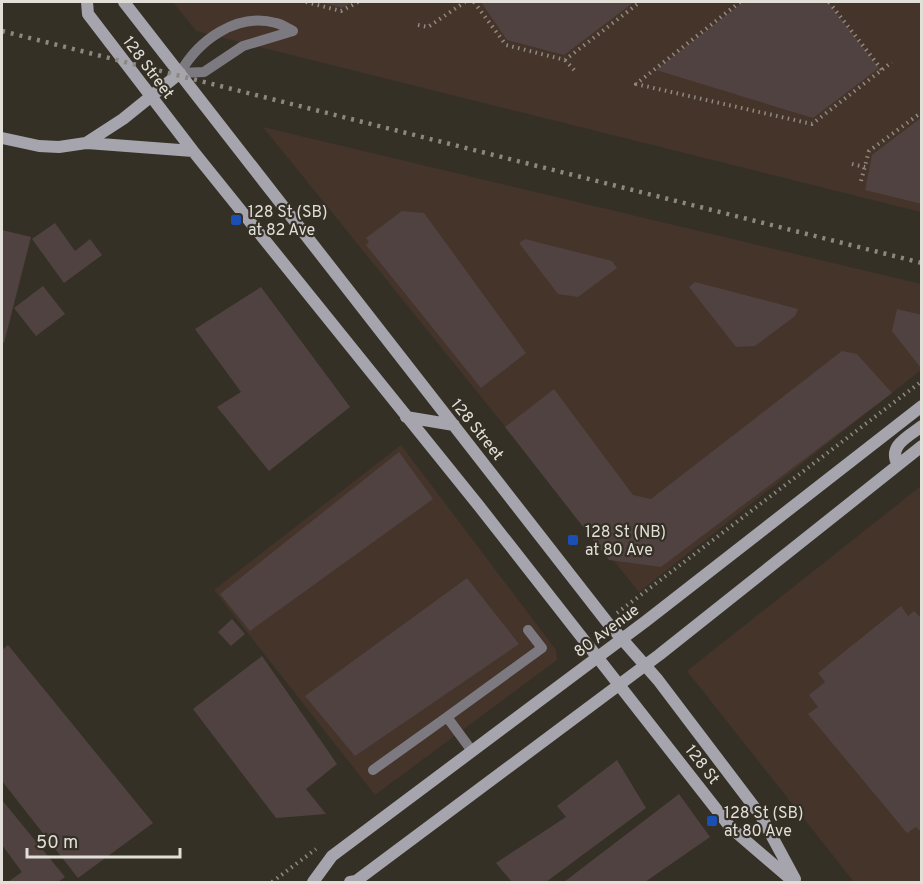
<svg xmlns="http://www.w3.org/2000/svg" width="923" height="884" viewBox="0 0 923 884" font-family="Overpass,sans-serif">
	<rect width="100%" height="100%" fill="#353026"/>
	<path fill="#45342a" d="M173,2H921V212L196,31Z
		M263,127L921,284V370L639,592Z
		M401,445L556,650L557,660L375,795L214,590Z
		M921,486V882H854L687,671Z"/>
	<path fill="#504241" d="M321,2H352L342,8Z
		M481,2H634L564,55L507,40Z
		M743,2H828L879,68L813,118L656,70Z
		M922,117V204L865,190L872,155Z
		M402,211L424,213L526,353L481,388L366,245L369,242L366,238Z
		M55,223L75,251L90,239L102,255L64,283L32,239Z
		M2,230L31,237L4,343L2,342Z
		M525,239L612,261L617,268L578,297L558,294L519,243Z
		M695,282L798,309L795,316L755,346L736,347L689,287Z
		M43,286L65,314L36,336L14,308Z
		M261,287L350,407L269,471L217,407L241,392L195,329Z
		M897,309L922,315V366L920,367L892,331Z
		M842,351L857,354L892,393L661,567L609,560L505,427L554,389L633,495L651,499Z
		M399,452L433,499L250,631L220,594Z
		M467,578L519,644L355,756L305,696Z
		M901,606L908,616L914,611L922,619V833L916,827L907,833L808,714L818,707L809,695L825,682L818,673Z
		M232,619L245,634L231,646L218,632Z
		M8,645L153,823L78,878L2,781V650Z
		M262,656L337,764L306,789L326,814L276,818L193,709Z
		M617,760L646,808L546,882H512L496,863L566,817L557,806Z
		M679,794L710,837L645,882H564Z
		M2,800L65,877L58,882H8L22,872L2,845Z"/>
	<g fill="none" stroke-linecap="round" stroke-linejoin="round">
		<path stroke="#8f8b82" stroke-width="4" stroke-dasharray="1.5 4.5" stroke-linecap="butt" d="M306,2L341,11L358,2
			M474,2L506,45L565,60L640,2
			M740,2L636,84L812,124L892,62
			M829,2L882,70
			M418,25L428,27L465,2
			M565,60L576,72
			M852,164L865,167
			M861,181L869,151L922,112
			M617,613L922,381
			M272,882L316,849"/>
		<path stroke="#7c7a80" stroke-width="10" d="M180,73C198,41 236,12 276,23C281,24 287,28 293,31
			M180,73L204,72L243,46L293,31
			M447,717L542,648L528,630
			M373,770L447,717L472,751"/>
		<path stroke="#a6a4ad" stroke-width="12" d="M87,2L88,14L193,151L479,506L731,828L794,882
			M124,2L607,622L658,680L761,816L795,879
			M2,138L39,146L59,147L86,143L123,119L180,73
			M87,143L193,151
			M406,417L454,425
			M898,465C887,446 908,437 922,426
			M313,882L332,856L646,621L922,406
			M350,882L356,881L659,655L922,446"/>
		<path stroke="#8c887f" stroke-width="4.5" stroke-dasharray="3 6" stroke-linecap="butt" d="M2,31L922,263"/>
	</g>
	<g fill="#1a4fb4" stroke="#353026" stroke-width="2">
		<rect x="230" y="214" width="12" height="12" rx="3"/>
		<rect x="567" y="534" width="12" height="12" rx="3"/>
		<rect x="706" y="815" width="12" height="12" rx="3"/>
	</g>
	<g text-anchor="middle" stroke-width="4.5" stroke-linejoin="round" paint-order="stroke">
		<g font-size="16" fill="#e2dfd8" stroke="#353026">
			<text transform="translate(149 67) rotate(53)" y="6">128 Street</text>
			<text transform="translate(478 429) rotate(51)" y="6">128 Street</text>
			<text transform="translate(606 630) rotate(-37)" y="6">80 Avenue</text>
			<text transform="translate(703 764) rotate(52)" y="6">128 St</text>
		</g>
		<g font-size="16" fill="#e2dfd8" stroke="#353026" text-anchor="start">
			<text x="248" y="217">128 St (SB)<tspan x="248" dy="18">at 82 Ave</tspan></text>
			<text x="585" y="537">128 St (NB)<tspan x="585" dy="18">at 80 Ave</tspan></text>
			<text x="724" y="818">128 St (SB)<tspan x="724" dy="18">at 80 Ave</tspan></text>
		</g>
	</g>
	<rect width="923" height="884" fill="none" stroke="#e2dfd8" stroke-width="6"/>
	<path d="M27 848v9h153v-9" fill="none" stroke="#e2dfd8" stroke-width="3"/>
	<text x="36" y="848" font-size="18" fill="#e2dfd8" stroke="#353026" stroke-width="4.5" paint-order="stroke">50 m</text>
</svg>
